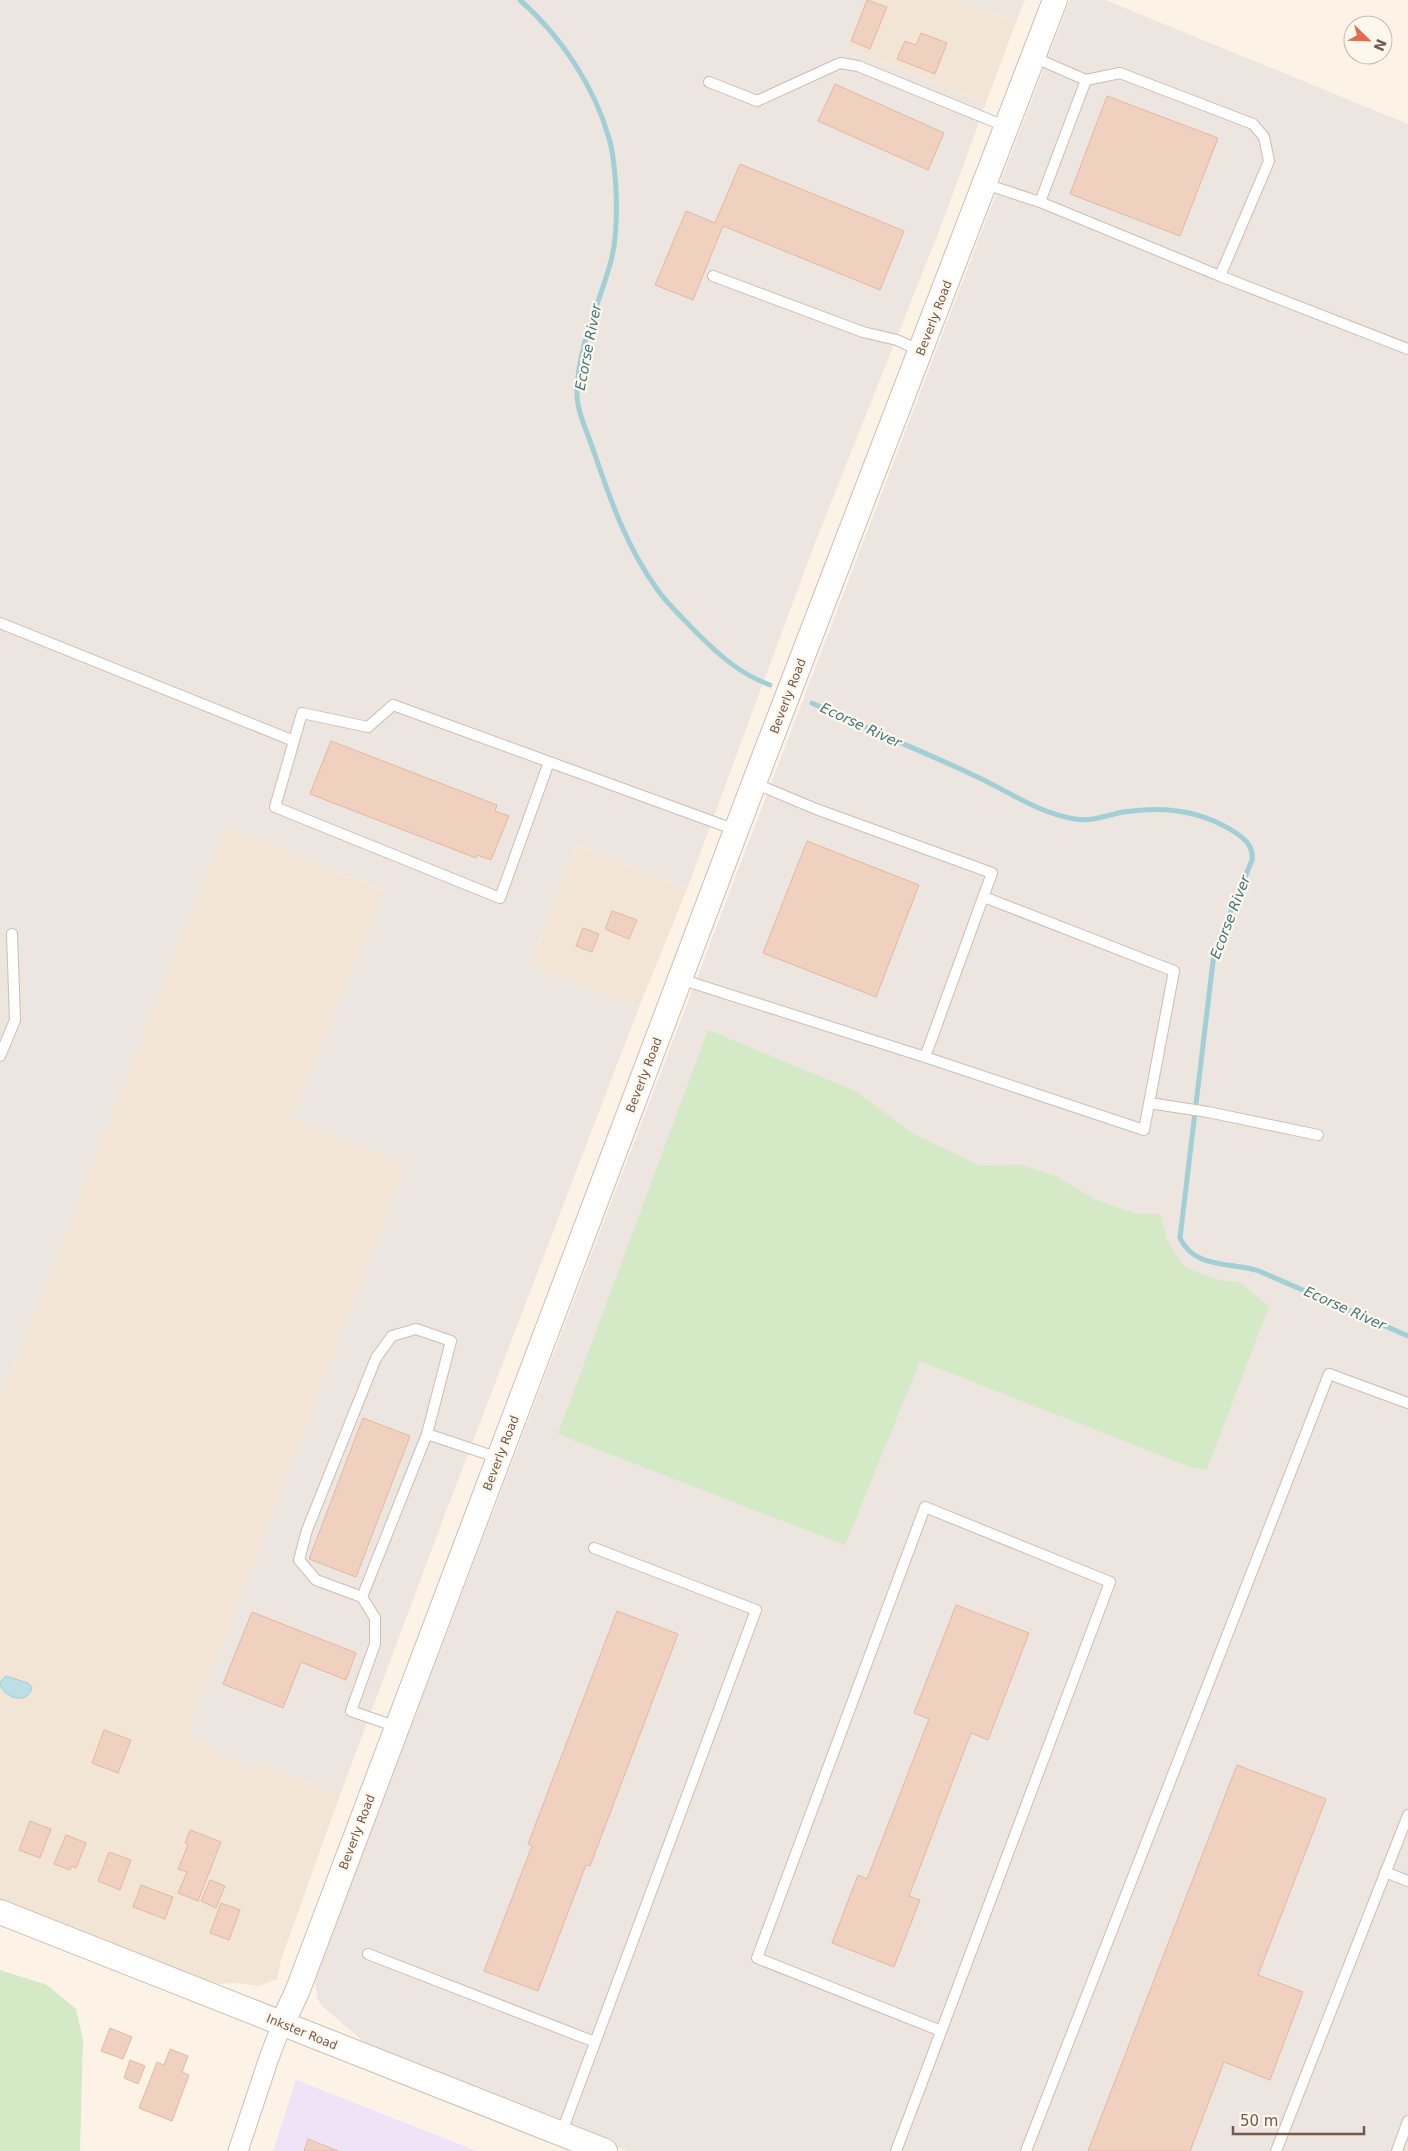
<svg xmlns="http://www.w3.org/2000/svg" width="1408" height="2151" viewBox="0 0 1408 2151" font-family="'DejaVu Sans',sans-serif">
	<rect width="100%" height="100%" fill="#fcf3e6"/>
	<path fill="#f3e5d5" d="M866,0H959L1016,22L986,103L847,48Z
		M225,826L385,892L293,1119L407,1166L188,1734L254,1771L258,1763L340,1795L281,1960L277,1979L259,1986L238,1983L212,1984L0,1901V1401Z
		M577,845L687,889L639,1007L530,966Z"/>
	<path fill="#ece5e0" d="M0,0H866L847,48L986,103L941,226L813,548L687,889L577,845L530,965L639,1007L442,1522L340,1795L258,1763L254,1772L188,1734L406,1166L292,1119L384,891L225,827L0,1401Z
		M959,0H1025L1016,22Z
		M1070,0H1105L1408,124V2151H628L371,2048L322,2006L317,1998L315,1979Z"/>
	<path fill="#f0e3f8" d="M296,2080L477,2151H273Z"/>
	<path fill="#d4e9c5" d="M708,1030L855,1091L914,1134L980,1166L1022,1165L1057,1177L1094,1199L1136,1214H1160L1167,1240L1184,1267L1215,1279L1238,1282L1269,1306L1207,1469L1193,1468L920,1361L845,1545L558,1434Z
		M0,1970L47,1985L76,2009L83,2040L80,2151H0Z"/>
	<path fill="#bbdfe5" stroke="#a2cfd6" d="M6,1676L28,1683L32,1687C29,1707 0,1697 0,1682Z"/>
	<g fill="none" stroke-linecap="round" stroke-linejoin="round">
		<path stroke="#a2cfd6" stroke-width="5" d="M520,0C561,36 594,86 609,138C614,155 615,173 616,190C617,212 617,234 612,257C601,301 578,344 577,391C576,411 588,433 594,452C610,499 627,548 657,589C668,605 683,618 697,633C719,655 740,674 770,685
			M812,703C864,728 918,749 971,774C1005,789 1037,813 1075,819C1092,822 1107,815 1123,812C1161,806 1200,810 1233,831C1244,838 1254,846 1252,860L1214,953L1180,1238C1194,1269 1232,1262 1259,1271L1408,1336"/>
	</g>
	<path fill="#f0d1bf" stroke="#e2b8a0" d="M867,0L887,7L870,49L851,41Z
		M921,33L947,43L935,74L897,59L905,41L916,45Z
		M835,84L944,133L928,170L818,121Z
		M1107,96L1218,138L1180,236L1070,194Z
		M740,164L904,231L880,290L723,226L693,300L655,285L686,211L715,223Z
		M331,741L497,805L495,811L509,816L491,860L477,855L476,858L310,794Z
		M807,841L919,885L876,997L763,953Z
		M612,911L637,920L629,939L605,929Z
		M583,928L599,934L592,952L576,946Z
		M363,1418L410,1436L356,1577L309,1559Z
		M956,1605L1029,1633L988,1740L971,1733L909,1896L920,1900L894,1967L832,1943L858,1875L867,1879L929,1719L914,1713Z
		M617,1611L678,1634L590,1866L586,1865L538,1991L484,1971L532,1846L528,1844Z
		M252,1612L356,1653L346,1680L301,1662L283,1708L223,1684Z
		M104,1730L131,1740L118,1773L92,1763Z
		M1237,1765L1326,1799L1258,1975L1303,1992L1270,2080L1224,2062L1190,2151H1088Z
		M30,1821L51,1829L40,1858L19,1850Z
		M190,1830L221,1842L198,1901L178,1893L187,1872L178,1869L188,1845L185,1843Z
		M66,1835L86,1843L76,1868L72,1866L70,1870L54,1864Z
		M109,1852L131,1860L120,1890L98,1881Z
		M210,1880L225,1886L216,1908L201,1901Z
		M141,1885L173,1897L165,1919L133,1907Z
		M221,1903L240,1910L229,1940L210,1933Z
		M110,2028L132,2037L123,2059L101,2051Z
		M170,2049L188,2056L182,2072L189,2075L172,2121L139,2108L157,2062L164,2065Z
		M130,2060L145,2066L138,2084L124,2078Z
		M308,2139L338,2151H304Z"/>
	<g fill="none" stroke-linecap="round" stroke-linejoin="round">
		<defs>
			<path id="service" d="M709,82L757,101L840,63L858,66L1007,127
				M985,184L1040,202L1086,80L1033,57
				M1040,202L1220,276L1269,161L1264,137L1253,124L1120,73L1086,80
				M713,276L863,332L897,340L920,351
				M1220,276L1408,349
				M0,623L294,741
				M549,762L500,898L275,807L302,713L368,727L393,705L736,830
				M754,783L816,809L992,873L925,1057
				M680,979L925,1057L1144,1130L1174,971L984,897
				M0,1056L15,1020L12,934
				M1149,1103L1208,1112L1318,1135
				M362,1597L427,1434
				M397,1727L351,1711L375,1644V1618L362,1597L316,1580L299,1560L307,1530L376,1358L392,1336L416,1329L451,1341L427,1434L499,1458
				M1385,1872L1408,1881
				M368,1954L595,2042
				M561,2134L756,1610L594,1548
				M896,2151L918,2093L1110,1582L925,1507L757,1958L941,2031
				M1026,2151L1329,1374L1408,1403
				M1276,2151L1408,1815
				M1397,2151L1408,2121"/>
			<path id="minor" d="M238,2151L269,2058L282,2024"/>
			<path id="tertiary" d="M0,1912L605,2151
				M282,2024L297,1992L754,783L1055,0"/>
		</defs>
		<use href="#service" stroke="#cfbdb0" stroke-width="12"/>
		<use href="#minor" stroke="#cfbdb0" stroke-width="21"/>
		<use href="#tertiary" stroke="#cfbdb0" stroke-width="26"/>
		<use href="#service" stroke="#fff" stroke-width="10"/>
		<use href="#minor" stroke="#fff" stroke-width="19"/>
		<use href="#tertiary" stroke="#fff" stroke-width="24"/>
	</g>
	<g text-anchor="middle" stroke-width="4.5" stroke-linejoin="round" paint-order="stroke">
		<g font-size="12" fill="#74594c" stroke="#fef7ec">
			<text transform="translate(934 318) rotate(-69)" y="4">Beverly Road</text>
			<text transform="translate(788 696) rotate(-69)" y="4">Beverly Road</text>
			<text transform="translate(644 1075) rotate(-69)" y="4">Beverly Road</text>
			<text transform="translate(501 1453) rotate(-69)" y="4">Beverly Road</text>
			<text transform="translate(357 1832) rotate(-69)" y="4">Beverly Road</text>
			<text transform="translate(302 2032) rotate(22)" y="4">Inkster Road</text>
		</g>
		<g font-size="14" font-style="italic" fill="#43777f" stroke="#fef7ec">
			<text transform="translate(588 347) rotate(-79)" y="5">Ecorse River</text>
			<text transform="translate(861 725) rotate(25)" y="5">Ecorse River</text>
			<text transform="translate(1230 917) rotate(-69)" y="5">Ecorse River</text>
			<text transform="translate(1345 1308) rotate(24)" y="5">Ecorse River</text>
		</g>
	</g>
	<g transform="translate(1368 40) rotate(113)"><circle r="24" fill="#fef7ec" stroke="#c7b8ac"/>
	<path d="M0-4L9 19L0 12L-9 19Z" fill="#e16d50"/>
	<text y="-8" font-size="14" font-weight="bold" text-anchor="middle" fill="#74594c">N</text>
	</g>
	<path d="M1233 2126v8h131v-8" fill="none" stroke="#74594c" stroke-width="2.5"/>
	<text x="1240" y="2126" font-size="15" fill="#74594c" stroke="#fef7ec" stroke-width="4" paint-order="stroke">50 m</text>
</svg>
